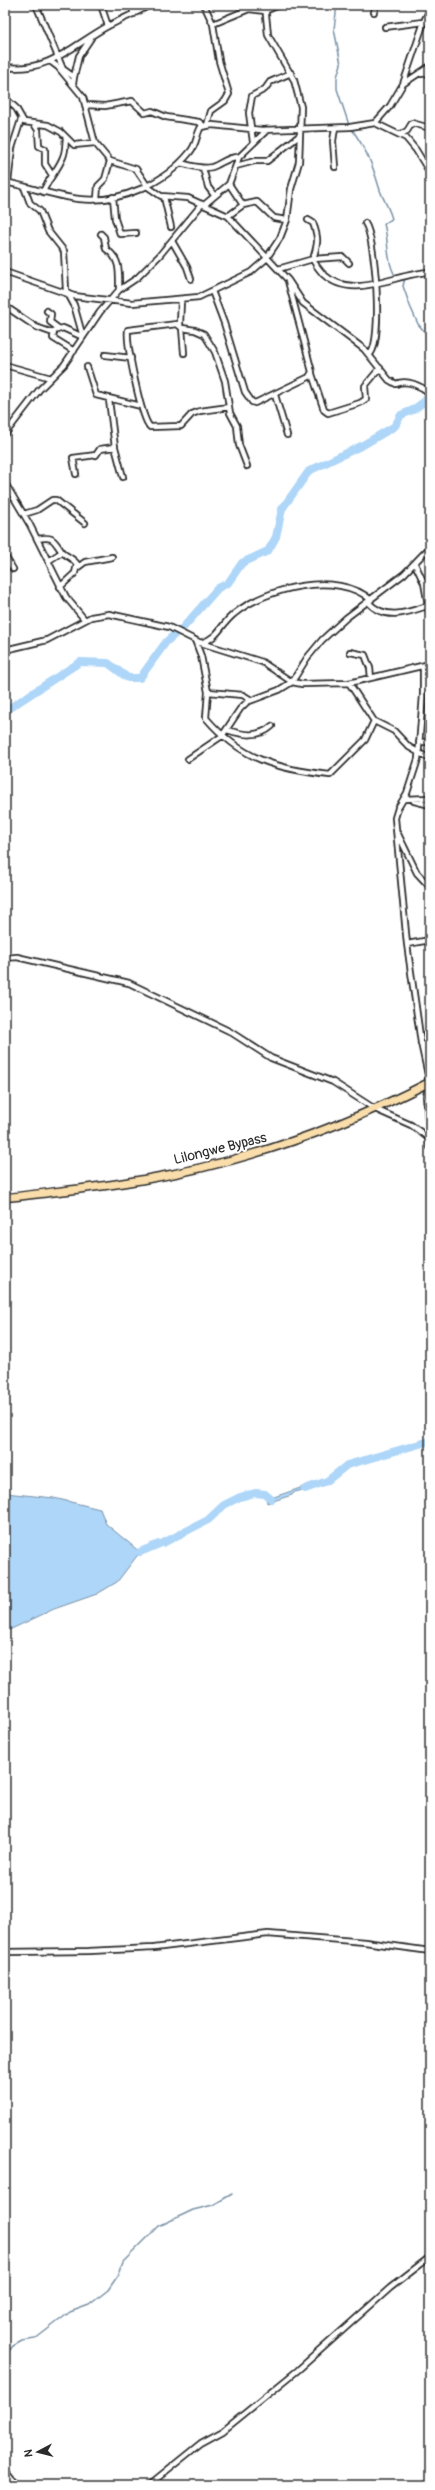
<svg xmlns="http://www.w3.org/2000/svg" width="435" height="2490" viewBox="0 0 435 2490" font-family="Pangolin,sans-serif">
	<rect width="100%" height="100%" fill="#fff"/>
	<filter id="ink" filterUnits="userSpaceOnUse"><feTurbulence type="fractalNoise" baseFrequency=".025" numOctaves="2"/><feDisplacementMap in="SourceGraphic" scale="8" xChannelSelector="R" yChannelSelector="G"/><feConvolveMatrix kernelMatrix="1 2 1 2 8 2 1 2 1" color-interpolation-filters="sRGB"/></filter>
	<g filter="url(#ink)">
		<path fill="#aed6f8" stroke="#7a92a6" d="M312,1484H316V1487L295,1492L292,1495L267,1503L266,1497L258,1494L266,1493L271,1498Z
			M5,1493L54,1498L100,1509L106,1524L140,1552L117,1582L97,1594L54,1609L5,1632Z"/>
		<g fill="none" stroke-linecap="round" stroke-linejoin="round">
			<path stroke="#7a92a6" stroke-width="1.5" d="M337,5L334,29L341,64L337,77V89L349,125
				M351,128C366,149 372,163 379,187C382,198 389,207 392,219L384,224C389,241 386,262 396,277
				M405,278L403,286L410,306L418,324L430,338
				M5,2356L13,2346L22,2341L35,2339L70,2312L89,2305L108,2290L119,2274L123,2262L159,2226L193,2210L213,2205L232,2194"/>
			<path stroke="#aed6f8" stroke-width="8" d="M181,630L218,588L228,583L242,563L268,551L276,537L282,509L309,471L363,445L395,426L401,415L413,410L425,401L430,391
				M5,711L80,662L108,663L128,678H140L166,642L174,635
				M305,1489L327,1481L347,1465L430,1441
				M163,1543L208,1520L224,1505L240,1497L255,1493L265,1494L271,1499
				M140,1552L159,1544"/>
			<defs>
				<path id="minor" d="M36,5L63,69L74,77L73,84
					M101,5L108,26
					M131,5L134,14
					M204,5L213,24L219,61L229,94L225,101L211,111L207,125
					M374,12L376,5
					M213,24L249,9L265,11L279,5
					M385,27L423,22
					M50,61L58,67L83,97L95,143L110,161L136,169L148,187L161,196L188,198L228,216L288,280L303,303L364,349L389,380L396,384C407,379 421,386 430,393
					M5,67C49,73 73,45 108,26C122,19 136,13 150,5
					M421,74L430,73
					M74,77L79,56L91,38
					M403,84L425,19L430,10
					M5,98L16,108L24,122L48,125L61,132L74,145L95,143
					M87,105L105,106L132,101L145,113L152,111L166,117L199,122L204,126
					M375,123L390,106L403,84L430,66
					M34,124L38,130L39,146L45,149V164L52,175
					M401,134L407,131L412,123L430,128
					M253,142L249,113L252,96L265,89L270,82L291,73
					M180,163C190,165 202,170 212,167C221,164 229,156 239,157
					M236,166L255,161H267L299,136
					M335,167L333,141L335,128
					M203,168L208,187L214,195
					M5,182C30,187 54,196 79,199C120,204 165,183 190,152C197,144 196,135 201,127L212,125L262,130L350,127L375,123L406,138L416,150L430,173
					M8,183L12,148L21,120
					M229,184L243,205
					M24,187L30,203L40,211L48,231L64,251L66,290L74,305L83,337
					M43,192C48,179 58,170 63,157C66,150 65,144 66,138
					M113,197L115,219L120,234L136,233
					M164,197L171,227
					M97,199L98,186L105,179L110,161
					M204,205L229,184L239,157L267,130
					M228,216L243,205L257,202L274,218L287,220
					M308,220L313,223C319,239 318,243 313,259L343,257L349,263
					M365,223C376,239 383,342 370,354
					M101,234L104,237L106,249C121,259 119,273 119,290
					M172,241L187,267L191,279
					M278,269L313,259C315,265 319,269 323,274C354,302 395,273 430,272
					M5,272L74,296L132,303L199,297L251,272L266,259L280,238L287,220L291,189L299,162L301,107L294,80L268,35L265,5
					M212,291L224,323L245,392L252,402L255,403L309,377L312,372L288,281
					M5,306L36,327L53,333
					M47,311L51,314L50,322L58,328
					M180,325L181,300
					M182,328L184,353
					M74,351L53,338L54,331L63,328L83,337
					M105,355L131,358
					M5,365L51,378
					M87,367L96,395L141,406
					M312,374L324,410L328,413L360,403L366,399L365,386L380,368
					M275,395L287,435
					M109,400L115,447L123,477
					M229,407L200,411L192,414L181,426L150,427C141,418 126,344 128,330L177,324L182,328L195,330L204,334L215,352L225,381L230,413L237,426L239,445L247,466
					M5,434L39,390L64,365L100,312L119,290L137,278L159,256L202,204
					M76,474L73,458L96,455L100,449L115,447
					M5,483L30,525L66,597L85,620
					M24,514L37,510L52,500H56L85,523
					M37,539C55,536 53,540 62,552C67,557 73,558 77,564L75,573L60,587
					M5,556L13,569
					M48,561L62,552
					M415,564L424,583L430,616
					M77,568L85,562L112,557
					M368,602C385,621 406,613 427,606
					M195,640L201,656L208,692L206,718C242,760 277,769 330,775L365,740L374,721
					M201,643C220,637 220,625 234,614C265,588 338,570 371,600
					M5,650L47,640L91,617L109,614L169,627L201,643L262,662L292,682L302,684L349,683L430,664
					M350,652L365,655L370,668L371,678
					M429,665L430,652
					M423,666V695L418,759L407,793L398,808L395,818L407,944L421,1043L428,1075L429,1083L426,1096L430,1147
					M349,683L374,721L394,731L409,747L430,759
					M208,692L243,695L251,700
					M227,730C243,735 259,738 272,726
					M419,742H430
					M188,759L222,736L240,709L247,702L279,690L292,682L307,658L322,640L346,618L404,574L430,547
					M405,799L430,798
					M414,801L430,805
					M398,834L417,873L430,887
					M407,944L430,940
					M5,958L17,957L129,983L229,1031L271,1058L333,1082L375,1109L411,1125L430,1139
					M421,1043L430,1050
					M5,1952L89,1951L154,1948L268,1934L365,1942L430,1951
					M5,2470L17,2485
					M149,2485L201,2443L223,2431L298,2370L390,2288L430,2257"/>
				<path id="primary" d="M5,1198C50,1192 96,1188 141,1180C242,1163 339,1129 430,1082"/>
			</defs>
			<use href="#minor" stroke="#2b2b2b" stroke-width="8"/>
			<use href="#primary" stroke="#2b2b2b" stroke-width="10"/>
			<use href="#minor" stroke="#fff" stroke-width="4.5"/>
			<use href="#primary" stroke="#f9ddab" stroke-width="7"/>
		</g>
	</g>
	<g text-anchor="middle" stroke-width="4" stroke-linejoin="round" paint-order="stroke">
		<g font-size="14" fill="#2b2b2b" stroke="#fff">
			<text transform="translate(220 1148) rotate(-14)" y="5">Lilongwe Bypass</text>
		</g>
	</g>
	<rect width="435" height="2490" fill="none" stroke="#fff" stroke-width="20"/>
	<rect x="10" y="10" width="415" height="2470" fill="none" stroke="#2b2b2b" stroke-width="1.5" filter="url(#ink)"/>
	<g transform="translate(38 2452) rotate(263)" stroke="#ffffff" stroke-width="3" paint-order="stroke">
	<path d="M0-3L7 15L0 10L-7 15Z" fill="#2b2b2b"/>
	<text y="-6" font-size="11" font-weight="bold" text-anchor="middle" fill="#2b2b2b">N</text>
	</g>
</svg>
